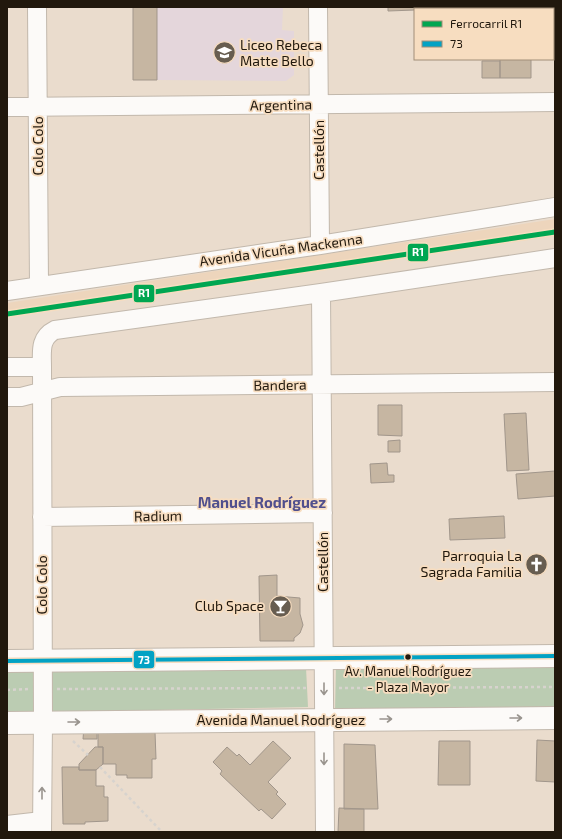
<svg xmlns="http://www.w3.org/2000/svg" width="562" height="839" viewBox="0 0 562 839" font-family="'Exo 2',sans-serif">
	<rect width="100%" height="100%" fill="#eadccd"/>
	<path fill="#edd5bc" d="M555,219V236L7,317V303Z"/>
	<path fill="#e4d6db" d="M157,7H283L282,30L294,31V75L286,81L157,80Z"/>
	<path fill="#bbccb2" d="M336,666L555,667V708L335,711Z
		M306,668L308,707L7,713V669Z"/>
	<path fill="#c6b6a2" stroke="#a1968b" d="M133,7H157V80H133Z
		M388,7H420V9H415V10L388,11Z
		M500,7H555V15H553V9H500Z
		M553,15H555V56H553Z
		M500,59H531V78H500Z
		M482,61H500V78H482Z
		M378,405H402V436L378,435Z
		M526,413L529,470L507,471L504,414Z
		M400,440V452H388V441Z
		M387,463L388,475H394V482L371,483L370,464Z
		M555,471V496L518,499L516,474Z
		M504,516L505,538L450,540L449,519Z
		M277,575V596L300,598V614L303,625L300,633L294,638V641H260L259,576Z
		M84,727H97V739H83Z
		M155,732L156,759H152V778H127V775H116V764H103V747H98V733Z
		M537,740L555,741V782L536,781Z
		M273,741L291,758L268,782L278,792L276,794L286,804L272,819L261,809L259,811L220,774L222,771L213,762L227,747L237,756L239,754L250,765Z
		M439,741H470V785H438Z
		M344,744L375,745L378,809H344Z
		M95,747H103V764L96,770H79V764Z
		M62,767H79V770H96V786H104V797H108V821L85,822V824H63Z
		M339,808L364,809V832H338Z"/>
	<g fill="none" stroke-linecap="round" stroke-linejoin="round">
		<defs>
			<path id="minor" d="M37,7L39,286
				M318,7L320,245
				M7,107L555,102
				M7,291L320,245L555,207
				M321,293L325,832
				M7,367H42
				M7,397H21L60,387L555,382
				M42,517L323,513
				M7,825L42,821
				M42,832L43,722L42,367C42,352 39,338 55,330L321,293L555,258"/>
			<path id="major" d="M7,661L555,656
				M7,723L555,718"/>
		</defs>
		<use href="#minor" stroke="#c2b8ac" stroke-width="20"/>
		<use href="#major" stroke="#c2b8ac" stroke-width="24"/>
		<path stroke="#d7d3ce" stroke-width="2.5" stroke-dasharray="3 3" stroke-linecap="butt" d="M339,688L555,687
			M57,689L308,688
			M7,690L28,689
			M73,741L88,755
			M100,767L162,832"/>
		<use href="#minor" stroke="#fcfaf8" stroke-width="18"/>
		<use href="#major" stroke="#fcfaf8" stroke-width="22"/>
		<defs>
			<path id="bus-1" d="M7,661L555,656"/>
		</defs>
		<use href="#bus-1" stroke="#f7ddc0" stroke-width="7"/>
		<use href="#bus-1" stroke="#02a2c4" stroke-width="4"/>
		<defs>
			<path id="rail-1" d="M7,314L555,232"/>
		</defs>
		<use href="#rail-1" stroke="#f7ddc0" stroke-width="8"/>
		<use href="#rail-1" stroke="#00a651" stroke-width="5"/>
	</g>
	<defs><path id="oneway-shaft" d="M-6 0H5M1.5-3L5.5 0L1.5 3" fill="none" stroke-width="1.6" stroke-linecap="round" stroke-linejoin="round"/></defs>
	<g stroke="#99948e">
		<use href="#oneway-shaft" transform="translate(324 689) rotate(90)"/>
		<use href="#oneway-shaft" transform="translate(516 718)"/>
		<use href="#oneway-shaft" transform="translate(386 719)"/>
		<use href="#oneway-shaft" transform="translate(74 722)"/>
		<use href="#oneway-shaft" transform="translate(324 759) rotate(90)"/>
		<use href="#oneway-shaft" transform="translate(42 793) rotate(-90)"/>
	</g>
	<defs>
		<symbol id="school-disc" viewBox="-11 -11 22 22"><circle r="9.5" fill="#675d50" stroke="#f7ddc0"/><path d="M0-5L7-2L0 1L-7-2ZM-4 1L0 2.5L4 1V4Q0 6-4 4Z" fill="#fff"/></symbol>
		<symbol id="church-disc" viewBox="-11 -11 22 22"><circle r="9.5" fill="#675d50" stroke="#f7ddc0"/><path d="M-1.2-6h2.4v3.5h3.3v2.4h-3.3V6h-2.4V-.1h-3.3v-2.4h3.3Z" fill="#fff"/></symbol>
		<symbol id="bar-disc" viewBox="-11 -11 22 22"><circle r="9.5" fill="#675d50" stroke="#f7ddc0"/><path d="M-6-5H6L.8 .8V4.5H3.5V6h-7V4.5H-.8V.8Z" fill="#fff"/></symbol>
	</defs>
	<g fill-rule="evenodd">
		<use href="#school-disc" x="212" y="40" width="25" height="25"/>
		<use href="#church-disc" x="524" y="552" width="25" height="25"/>
		<use href="#bar-disc" x="268" y="594" width="25" height="25"/>
	</g>
	<circle fill="#21180d" stroke="#f7ddc0" stroke-width="1.5" cx="408" cy="657" r="3.5"/>
	<g text-anchor="middle" stroke-width="3.5" stroke-linejoin="round" paint-order="stroke">
		<g font-size="13" fill="#21180d" stroke="#f7ddc0">
			<text x="408" y="676">Av. Manuel Rodríguez<tspan x="408" dy="16">- Plaza Mayor</tspan></text>
		</g>
		<g font-size="14" fill="#21180d" stroke="#f7ddc0" text-anchor="end">
			<text x="240" y="50" text-anchor="start">Liceo Rebeca<tspan x="240" dy="16">Matte Bello</tspan></text>
			<text x="522" y="561">Parroquia La<tspan x="522" dy="16">Sagrada Familia</tspan></text>
			<text x="264" y="611">Club Space</text>
		</g>
		<g font-size="14" fill="#21180d" stroke="#f7ddc0">
			<text transform="translate(281 105) rotate(-1)" y="5">Argentina</text>
			<text transform="translate(38 146) rotate(-90)" y="5">Colo Colo</text>
			<text transform="translate(319 150) rotate(-90)" y="5">Castellón</text>
			<text transform="translate(281 250) rotate(-8)" y="5">Avenida Vicuña Mackenna</text>
			<text transform="translate(280 385) rotate(-1)" y="5">Bandera</text>
			<text transform="translate(158 516) rotate(-1)" y="5">Radium</text>
			<text transform="translate(323 562) rotate(-90)" y="5">Castellón</text>
			<text transform="translate(42 585) rotate(-90)" y="5">Colo Colo</text>
			<text x="281" y="725">Avenida Manuel Rodríguez</text>
		</g>
		<g font-size="15" font-weight="bold" fill="#504f8d" stroke="#f7ddc0">
			<text x="262" y="508">Manuel Rodríguez</text>
		</g>
	</g>
	<g stroke="#f7ddc0" stroke-width="1.5">
		<rect x="407" y="243" width="22" height="19" rx="4" fill="#00a651"/>
		<rect x="133" y="284" width="22" height="19" rx="4" fill="#00a651"/>
		<rect x="133" y="650" width="22" height="19" rx="4" fill="#02a2c4"/>
	</g>
	<g font-size="11" text-anchor="middle" font-weight="bold" fill="#fff">
		<text x="418" y="256">R1</text>
		<text x="144" y="297">R1</text>
		<text x="144" y="664">73</text>
	</g>
	<rect width="562" height="839" fill="none" stroke="#21180d" stroke-width="16"/>
	<rect x="414" y="8" width="140" height="52" fill="#f7ddc0" stroke="#a18e78"/>
	<rect x="422" y="21" width="20" height="6" fill="#00a651" stroke="#a18e78"/>
	<text x="450" y="28" font-size="12" fill="#21180d">Ferrocarril R1</text>
	<rect x="422" y="41" width="20" height="6" fill="#02a2c4" stroke="#a18e78"/>
	<text x="450" y="48" font-size="12" fill="#21180d">73</text>
</svg>
